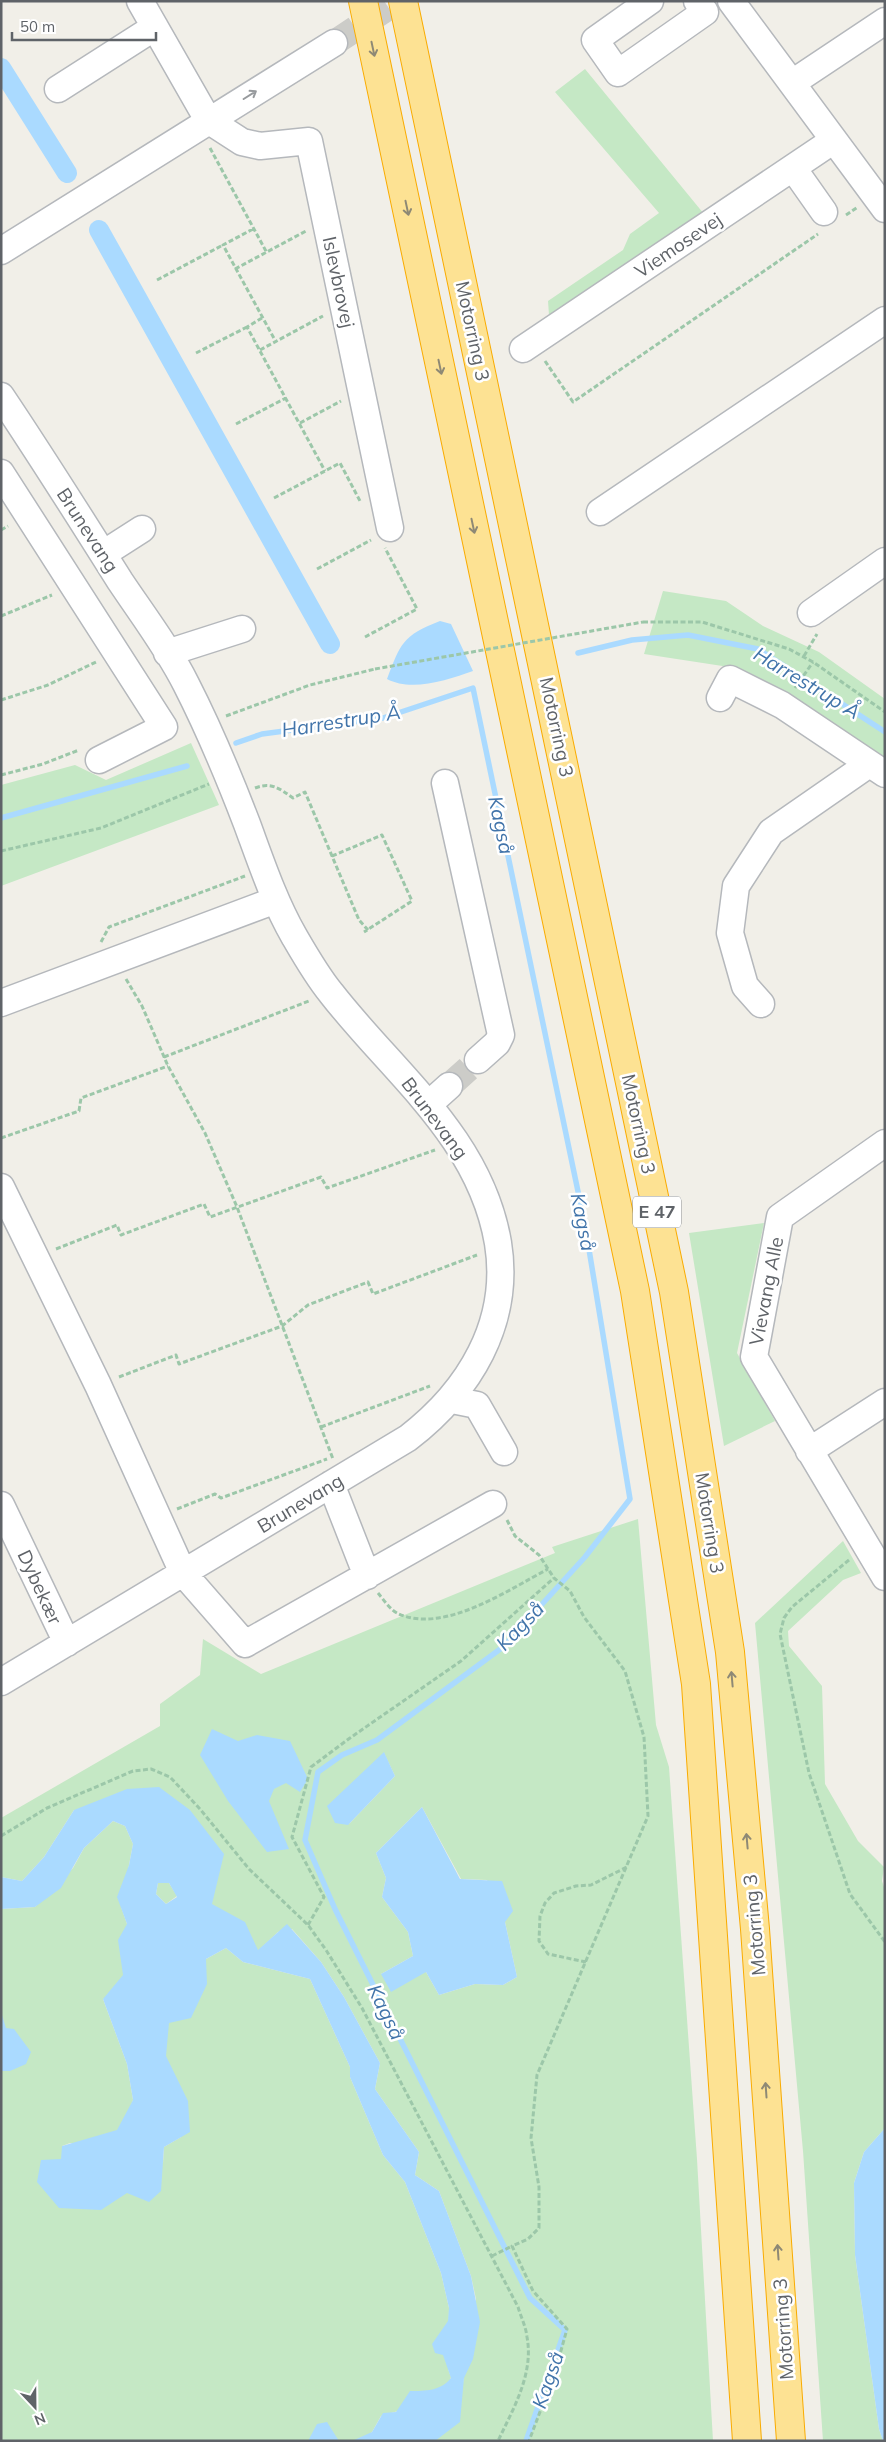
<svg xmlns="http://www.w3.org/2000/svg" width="886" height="2442" viewBox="0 0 886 2442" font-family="Mulish,sans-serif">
	<rect width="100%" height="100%" fill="#f1efe8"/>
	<path fill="#c5e8c5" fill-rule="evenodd" d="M585,69L704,214L549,315L548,301L623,250L630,234L659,213L555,92Z
		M663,591L726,601L763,626L819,652L885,699V765L729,667L644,654Z
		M191,743L219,805L1,886V785L75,765L106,780Z
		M764,1223L737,1353L775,1421L724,1446L689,1233Z
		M638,1519L656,1725L669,1767L697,2159L713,2441H392L461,2396L476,2299L471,2276L439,2191L415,2175L419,2152L375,2089L380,2063L344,1997L321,1962L292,1929L278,1932L258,1951L218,1930L190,1810H74L44,1857L22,1881L1,1877V1818L160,1726V1704L200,1675L203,1639L261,1674L555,1553L552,1547ZM384,1753L395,1776L349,1824ZM422,1807L461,1879L487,1880L505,1922L517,1977L503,1985L475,1984L439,1995L426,1972L381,1974L413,1956L408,1932L382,1897L386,1878L376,1853Z
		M843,1541L861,1573L843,1580L788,1631L789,1646L822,1686L825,1784L858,1841L884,1867L882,1881L885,1890V2128L864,2152L854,2183L855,2255L879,2429L883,2441H823L803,2151L755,1623Z
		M113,1821L125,1826L133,1844L121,1907L127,1924L125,1990L103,1999L127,2064L133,2100L115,2148L70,2143L62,2146L163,2163L164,2147L181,2137L158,2034L169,2022L206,1959L226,1948L243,1962L310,1979L350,2067V2077L383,2155L405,2182L441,2273L449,2308L448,2369L451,2377L446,2397L381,2416L372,2432L361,2441H1V2071H10L1,2031V1909L35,1907L73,1868L84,1848Z
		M158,1883H169L177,1896L166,1904L156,1894Z"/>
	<path fill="#aadaff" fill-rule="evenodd" d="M440,621L451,624L473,671C448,680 411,692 387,679C401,643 402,636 440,621Z
		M212,1729L238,1741L257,1735L290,1741L308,1779L300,1792L286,1783L274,1789L269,1801L289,1849L267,1852L228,1801L200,1755Z
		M384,1752L395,1776L348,1825L335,1823L327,1806Z
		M159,1787L190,1810L224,1854L212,1904L245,1922L258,1950L287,1924L321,1962L344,1997L380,2063L375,2089L419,2152L415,2175L439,2191L471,2276L480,2322L473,2359L464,2378L460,2422L435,2441H352L372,2432L383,2413L396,2412L410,2391C425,2391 441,2391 451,2378L443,2355L435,2353L432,2344L448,2321L449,2308L441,2273L405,2182L383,2155L350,2077V2067L310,1979L243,1962L226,1948L206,1959L207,1984L191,2018L169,2023L166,2056L188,2101L190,2132L164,2147L161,2191L149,2202L127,2193L101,2210L59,2208L37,2182L41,2160L61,2159L62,2146L117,2130L133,2100L127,2064L103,1999L123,1975L118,1940L127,1924L117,1897L129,1865L133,1844L125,1826L113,1821L84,1848L61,1888L35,1907L1,1909V1877L22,1881L44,1857L74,1810L127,1789ZM158,1883H169L177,1897L166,1904L156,1894Z
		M422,1807L460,1879L502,1881L513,1911L505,1922L517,1977L503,1985L475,1984L439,1995L426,1972L391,1992L381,1974L413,1956L408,1932L382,1897L386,1878L376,1853Z
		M1,2012L6,2028L14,2029L31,2052L26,2064L10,2071H1Z
		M885,2128V2441H883L879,2429L855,2255L854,2183L864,2152Z
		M327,2422L339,2441H308L317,2424Z"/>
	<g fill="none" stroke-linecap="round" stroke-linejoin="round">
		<path stroke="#aadaff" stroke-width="5.5" d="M578,653L632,640L688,635L758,649L885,732
			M236,743L262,734L383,718L473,688L585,1225L630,1499L585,1557L503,1647L377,1740L342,1755L318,1772L305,1840L335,1909L530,2298L565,2330L526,2441
			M1,818L187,766"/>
		<path stroke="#aadaff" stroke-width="20" d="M1,68L67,173
			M99,230L330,644"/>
		<path stroke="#ccccc8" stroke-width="26" stroke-dasharray="26 13" stroke-linecap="butt" d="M334,43L398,1
			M449,1086L478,1060"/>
		<defs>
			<path id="minor" d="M140,1L208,120L242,142L260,146L309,141L390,528
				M650,1L595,40L618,73L705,12L697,1
				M731,1L885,209
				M792,83L885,21
				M58,89L155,27
				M793,168L824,212
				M1,251L334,43
				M523,349L834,140
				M1,396C42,457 81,519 120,581C142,614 168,648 186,684C209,729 229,777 247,824C261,862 274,901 294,936C305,955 317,976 331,993C393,1073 480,1137 498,1243C511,1323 469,1391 408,1438L1,1682
				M1,473L164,727L99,760
				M600,512L885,320
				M103,554L142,529
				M811,613L885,561
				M167,653L242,629
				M720,698L730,679L782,705L885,774
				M445,783L501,1035L497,1043L478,1060
				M1,1003L276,900
				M761,1004L745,986L730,933L736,886L771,832L869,764
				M429,1104L449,1086
				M885,1143L780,1217L754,1357L885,1577
				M1,1187L98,1385L183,1573L245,1644L493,1504
				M452,1400L477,1405L504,1452
				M809,1451L885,1402
				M331,1484L367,1576
				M1,1505L67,1643"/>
			<path id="highway" d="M363,1L635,1291L696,1684L747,2441
				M403,1L674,1292L730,1652L755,1929L791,2441"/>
		</defs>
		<use href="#minor" stroke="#b5b8bc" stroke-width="29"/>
		<use href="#highway" stroke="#f9ab00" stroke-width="30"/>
		<path stroke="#9cc7a9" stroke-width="3" stroke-dasharray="5 2.5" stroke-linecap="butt" d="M210,148L267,253
			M846,215L858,207
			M253,229L223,245L276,342
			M235,269L306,231
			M157,280L223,245
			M262,318L247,327L325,471
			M260,350L323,316
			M196,353L247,327
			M545,361L573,402L818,234
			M300,423L341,401
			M236,424L286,398
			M274,498L340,463L360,501
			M1,530L8,526
			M317,569L371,540
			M1,616L52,595
			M643,622H702L789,649L813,662L885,712
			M365,637L417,609L385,548
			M804,656L817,634
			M795,688L813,662
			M1,700L48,685L96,662
			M226,716L310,685L375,669
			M1,775L43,764L79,750
			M255,788C271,782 279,788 293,798L305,792L359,920L368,930
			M1,851L101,828L209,784
			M332,856L382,835L412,901L364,932
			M101,942L109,927L245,876
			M126,979L142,1006L168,1066L205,1133L237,1207L333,1459
			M164,1057L309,1001
			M1,1138L79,1111L81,1098L168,1066
			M56,1249L117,1225L121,1235L204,1204L210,1217L321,1177L327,1188L435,1150
			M119,1377L176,1355L179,1364L282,1326L308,1305L368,1282L373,1294L477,1255
			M321,1427L430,1386
			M177,1509L215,1494L221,1498L327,1459
			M507,1520L515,1536L539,1555L554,1578L570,1591L584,1617L625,1671L644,1737L648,1816L537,2075L531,2138L539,2187V2228L528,2239L512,2246L533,2291L567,2329L555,2372L529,2441
			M849,1560L792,1607L784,1618L780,1634L809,1773L850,1894L885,1942
			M378,1593C383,1599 391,1611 399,1614C444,1634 508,1590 548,1569
			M1,1836L47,1808L133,1771L151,1769L170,1777L200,1809L249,1869L308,1925L326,1950L362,2008L518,2307C521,2317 526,2327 527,2337C534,2374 513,2409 498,2441
			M308,1925L324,1897L292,1837L311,1767L350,1738L461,1661L554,1578
			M586,1962L548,1954L539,1941L540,1916L545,1903L554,1893L576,1886L591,1885L627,1867
			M492,2256L512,2246"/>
		<use href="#minor" stroke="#fff" stroke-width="26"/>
		<use href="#highway" stroke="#fde293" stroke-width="28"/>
		<path stroke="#9cc7a9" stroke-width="3" stroke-dasharray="5 2.5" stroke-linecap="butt" d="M375,669L643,622"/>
	</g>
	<defs><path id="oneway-shaft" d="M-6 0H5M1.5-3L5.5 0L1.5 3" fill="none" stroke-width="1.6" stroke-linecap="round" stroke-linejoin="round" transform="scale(1.25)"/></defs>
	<g stroke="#8e8975">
		<use href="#oneway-shaft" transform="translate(373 49) rotate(78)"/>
		<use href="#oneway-shaft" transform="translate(407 208) rotate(78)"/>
		<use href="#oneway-shaft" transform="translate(440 367) rotate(78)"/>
		<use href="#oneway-shaft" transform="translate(473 526) rotate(78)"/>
		<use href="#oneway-shaft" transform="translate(732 1679) rotate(-95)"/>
		<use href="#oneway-shaft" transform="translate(747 1841) rotate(-95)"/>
		<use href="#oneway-shaft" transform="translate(766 2090) rotate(-94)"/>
		<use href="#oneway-shaft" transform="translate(778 2252) rotate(-94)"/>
	</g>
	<use stroke="#979a9d" href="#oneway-shaft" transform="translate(250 95) rotate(-32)"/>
	<g text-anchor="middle" stroke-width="5" stroke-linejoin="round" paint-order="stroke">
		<rect fill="#fff" stroke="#8f9295" stroke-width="1" x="633" y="1196.5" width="48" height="31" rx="4"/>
		<g font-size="18" font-weight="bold" fill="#5f6368">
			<text x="657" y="1218">E 47</text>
		</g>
		<g font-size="19" fill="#5f6368" stroke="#fff">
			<text transform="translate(678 245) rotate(-34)" y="7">Viemosevej</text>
			<text transform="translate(339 282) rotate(78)" y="7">Islevbrovej</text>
			<text transform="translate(473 331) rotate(78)" y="7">Motorring 3</text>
			<text transform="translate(88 530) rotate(57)" y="7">Brunevang</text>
			<text transform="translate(557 727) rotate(78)" y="7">Motorring 3</text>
			<text transform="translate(435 1118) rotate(53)" y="7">Brunevang</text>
			<text transform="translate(639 1124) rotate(78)" y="7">Motorring 3</text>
			<text transform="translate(766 1291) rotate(-79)" y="7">Vievang Alle</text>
			<text transform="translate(300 1503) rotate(-31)" y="7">Brunevang</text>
			<text transform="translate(710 1523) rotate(81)" y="7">Motorring 3</text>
			<text transform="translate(40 1587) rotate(65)" y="7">Dybekær</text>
			<text transform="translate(754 1925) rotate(-95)" y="7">Motorring 3</text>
			<text transform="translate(783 2329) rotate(-94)" y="7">Motorring 3</text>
		</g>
		<g font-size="20" font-style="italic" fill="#4174aa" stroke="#fff">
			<text transform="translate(807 683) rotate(31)" y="7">Harrestrup Å</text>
			<text transform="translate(341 721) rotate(-9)" y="7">Harrestrup Å</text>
			<text transform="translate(501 825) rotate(78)" y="7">Kagså</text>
			<text transform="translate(583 1222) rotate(79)" y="7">Kagså</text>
			<text transform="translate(520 1626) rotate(-46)" y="7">Kagså</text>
			<text transform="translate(386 2012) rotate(64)" y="7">Kagså</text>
			<text transform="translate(548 2380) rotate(-71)" y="7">Kagså</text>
		</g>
	</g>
	<rect width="886" height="2442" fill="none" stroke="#5f6368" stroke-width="5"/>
	<g transform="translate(35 2407) rotate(158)" stroke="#ffffff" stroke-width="4" paint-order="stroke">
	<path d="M0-4L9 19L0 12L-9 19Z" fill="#5f6368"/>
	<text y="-8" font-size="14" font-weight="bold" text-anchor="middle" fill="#5f6368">N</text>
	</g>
	<path d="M12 32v8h144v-8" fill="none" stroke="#5f6368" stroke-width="2.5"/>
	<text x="20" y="32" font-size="15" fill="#5f6368" stroke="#ffffff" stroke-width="4" paint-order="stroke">50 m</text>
</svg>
